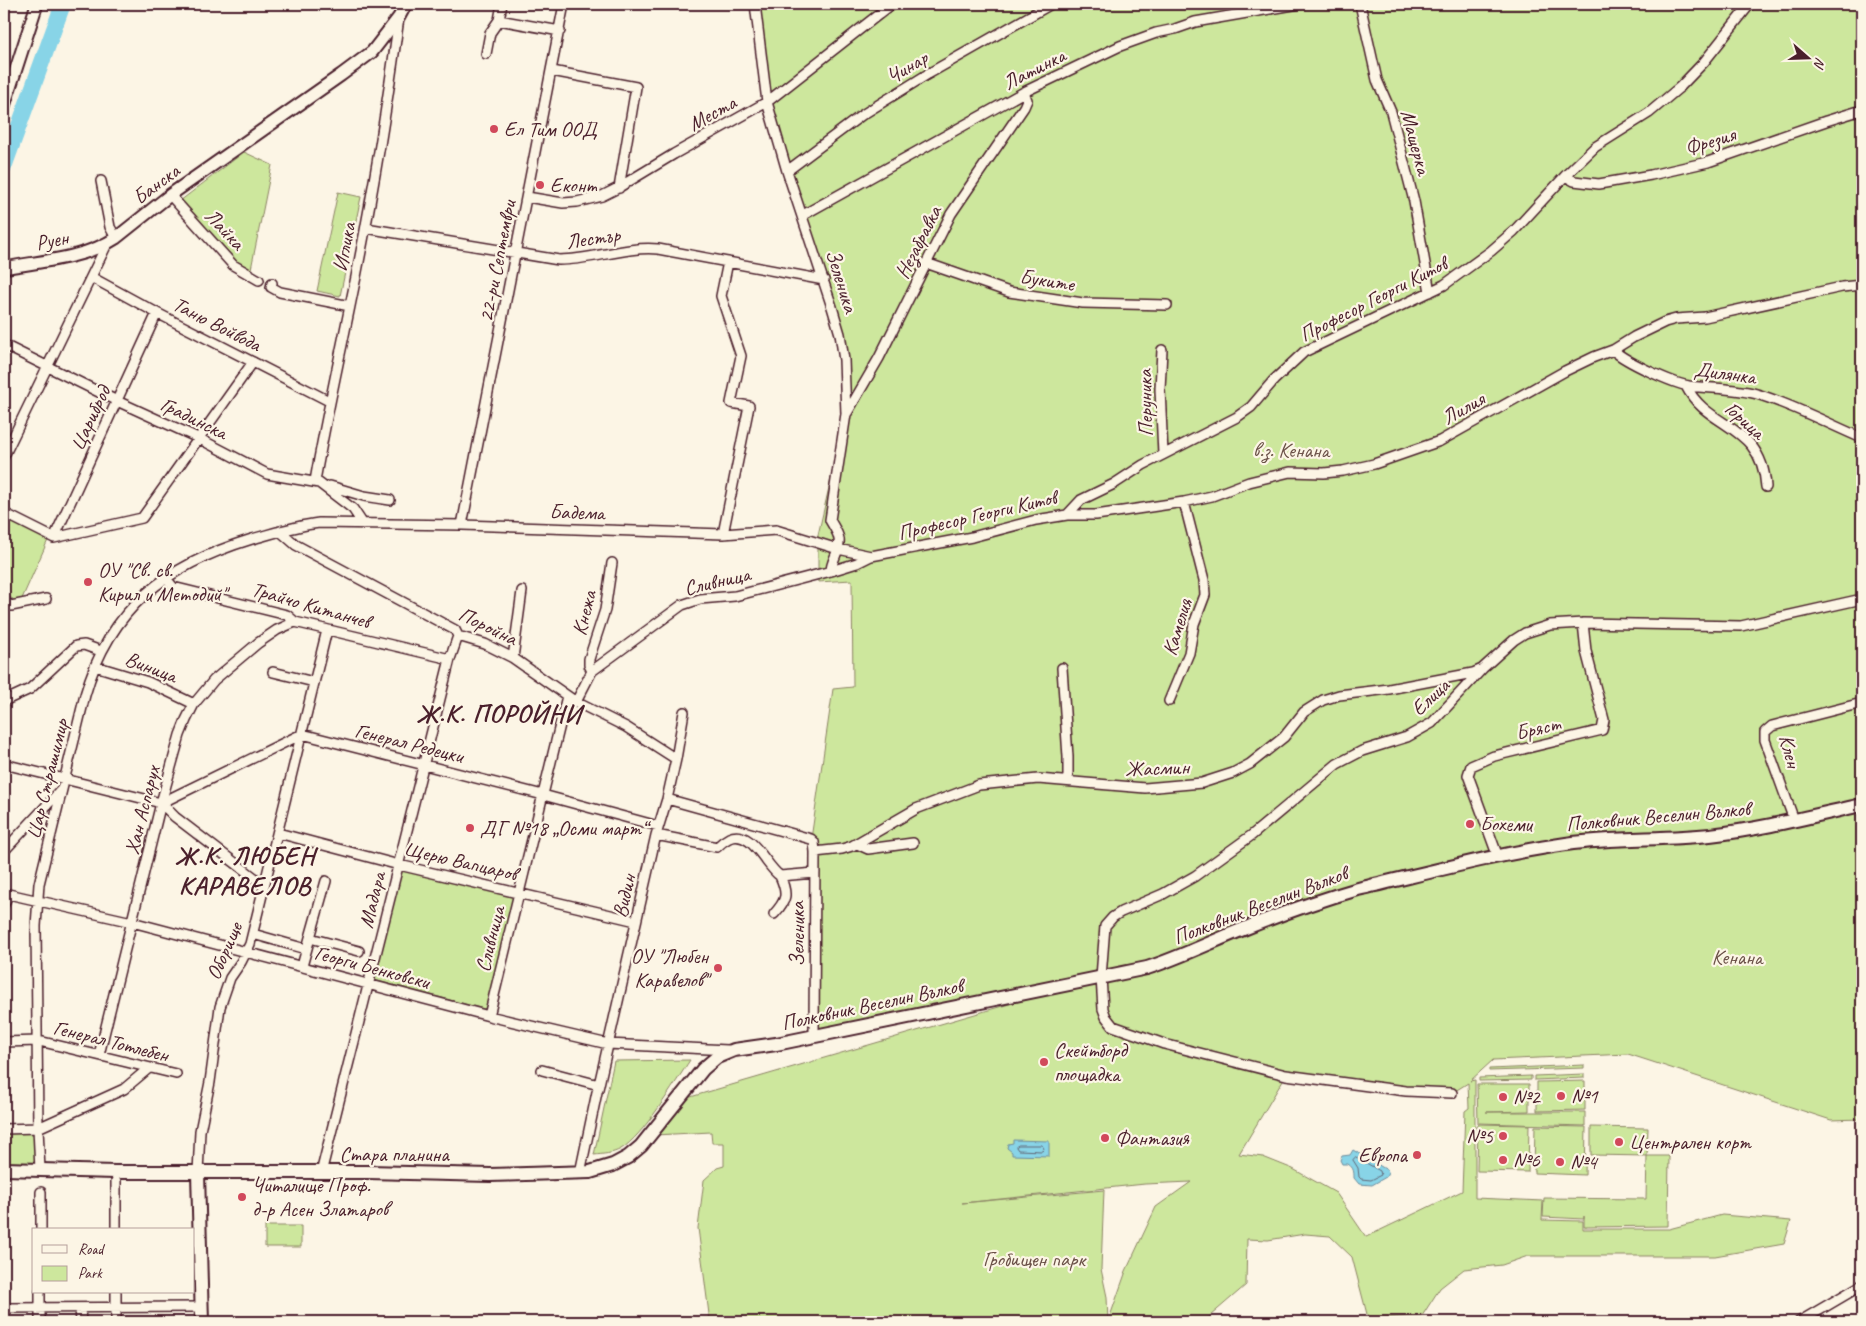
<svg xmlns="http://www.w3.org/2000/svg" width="1866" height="1326" viewBox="0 0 1866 1326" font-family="Caveat,sans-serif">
	<rect width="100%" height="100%" fill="#fcf5e5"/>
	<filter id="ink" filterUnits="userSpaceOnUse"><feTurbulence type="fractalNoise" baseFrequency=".02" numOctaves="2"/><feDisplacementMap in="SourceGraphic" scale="10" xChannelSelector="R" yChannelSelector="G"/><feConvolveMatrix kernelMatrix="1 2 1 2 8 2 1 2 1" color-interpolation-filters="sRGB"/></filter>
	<g filter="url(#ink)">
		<path fill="#cde79d" stroke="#8c8364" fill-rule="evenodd" d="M755,4H1862V1119L1831,1120L1628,1054L1493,1060L1470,1081L1475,1080V1198L1543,1201L1542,1220L1583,1221V1229H1669L1722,1215L1791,1221L1784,1244L1715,1256H1528L1502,1265L1464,1269L1440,1288L1422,1316L1368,1318L1352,1257L1330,1236L1305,1234L1268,1240L1247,1239L1246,1285L1203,1322H710L698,1228L704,1180L717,1168L724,1166V1143H712L711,1132L655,1135L687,1098L1095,979L814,1035L811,839L833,689L853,687L852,580L818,582V535L846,414L844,360L767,102ZM1286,1075L1452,1093L1468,1083L1469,1108L1465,1111L1462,1191L1366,1237L1336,1193L1293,1169L1263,1157L1239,1154ZM1191,1182L1156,1207L1126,1271L1108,1322L1107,1297L1101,1269L1104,1190L962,1203L1145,1184Z
			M244,152L272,165L251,269L238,263L180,201Z
			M338,192L361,197L340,296L317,291Z
			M4,518L48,540L21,601L13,602V599L4,595Z
			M403,867L515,894L488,1010L374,980Z
			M690,1060C675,1083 643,1136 621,1149C612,1154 603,1154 594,1155L614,1061Z
			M1584,1065V1068L1489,1071V1069Z
			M1584,1074V1078L1534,1080V1076Z
			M1531,1076V1080L1479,1081V1078Z
			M1585,1081V1110L1537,1111V1082Z
			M1477,1084H1529V1111L1486,1112H1585V1126L1478,1123Z
			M1478,1124L1529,1125L1528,1172L1477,1171Z
			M1535,1126L1586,1127L1585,1175L1534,1173Z
			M1591,1127L1648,1128L1647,1156H1669L1668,1226L1584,1227V1216V1219L1543,1217L1544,1198L1646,1199L1647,1156L1591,1155Z
			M36,1132L37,1166L4,1165V1133Z
			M265,1226H301V1247H265Z"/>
		<path fill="#88d4e7" stroke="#6f8c9c" d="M1013,1140L1049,1141V1156L1012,1155V1152L1007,1148L1008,1144L1013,1143Z
			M1353,1150L1387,1170L1388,1173L1386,1177L1372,1185L1359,1184L1354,1178C1354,1172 1354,1168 1348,1164H1342L1340,1160L1342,1156L1350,1155Z"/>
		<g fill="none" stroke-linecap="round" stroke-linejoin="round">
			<path stroke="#636776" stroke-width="1" d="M1019,1145H1042L1044,1149L1042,1151L1018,1150L1016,1147Z
				M1356,1157L1380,1171L1381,1175L1371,1180L1361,1179L1359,1177L1358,1168L1353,1160Z"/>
			<path stroke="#88d4e7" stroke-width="16" d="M4,167L63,4"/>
			<defs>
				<path id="minor" d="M755,4L767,102L787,171L832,307L840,334L844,360L846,414L830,520C833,526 838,532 839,539C841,550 831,560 831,571
					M1360,4L1377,80L1391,112L1414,201L1430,292
					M499,20L502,4
					M486,54L490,33L499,20L560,31
					M552,71L636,87L619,188
					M787,171L862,115L928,74L1051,4
					M1565,176L1574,181L1599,184L1651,175L1708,162L1826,121L1862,110
					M101,181L110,227L116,238
					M170,195L233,265L259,280
					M527,197L563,203L577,202L602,196L616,189L674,154L767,102L892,4
					M803,215L1024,92L1120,46L1156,33L1175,29L1195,22L1299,4
					M366,228L559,260C593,260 625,246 658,249L824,280
					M926,263L1009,292L1083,303L1167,305
					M91,277L157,313L329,401
					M272,283L271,287L280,292L350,306
					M4,345L117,401L198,438L267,474L319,483L353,509L363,524
					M1162,350L1160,389L1163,454
					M1613,350C1626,362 1672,383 1689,386C1713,389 1737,388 1760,395C1795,406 1829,424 1862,438
					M1686,386C1708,430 1762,423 1766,487
					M847,413L879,358L951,214L1024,107L1027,100L1024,92
					M4,456L107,244
					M315,481C325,423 338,365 350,306C370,211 386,114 399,18
					M330,486L364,496L390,500
					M4,513L54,538L142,518L253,362
					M1067,515H1096L1184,502L1212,496L1249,482L1290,472L1324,473L1343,471L1374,464L1440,441L1565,371L1594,357L1613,350L1634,337L1665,322L1676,319L1705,317L1842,287L1862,285
					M462,525L564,4
					M280,531L296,545L455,630L458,636L485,644L513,658L576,702L626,727L676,759
					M723,534L749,406L731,403L741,356L721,296L728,262
					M54,538L157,313
					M165,577L173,587L287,615L295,622L450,659
					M4,602L11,606L46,599
					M513,658L522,591
					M95,666L148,682L194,704
					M1062,668L1068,757V780
					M592,671L589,665V659L605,610L612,563
					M273,672L314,682
					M4,701L30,689L76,646L84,645L98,650
					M1169,701L1189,653L1194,624L1205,595L1204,580L1184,502
					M576,702L592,671L682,605L700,599L735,596L831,571L857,563L871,556L972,537L1036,520L1067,515L1081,500L1114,484L1143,465L1237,417L1251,407L1274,380L1304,352L1444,285L1491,251L1514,231L1565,176L1595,147L1649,113L1680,87L1704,62L1750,4
					M4,764L161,803L175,817L264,885
					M667,799L811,839L814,842L815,852L814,1035
					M161,803L302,734L543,795L658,826
					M1794,820L1765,740V732L1772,726L1862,703
					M278,833L399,865L636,921
					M656,835L717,847C720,844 725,840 729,838C752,828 765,866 780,876L815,873
					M857,844L868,849L913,843
					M4,851L62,789
					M815,852L842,849L852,846L916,809L979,785L1038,779L1145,788L1202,783L1233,773L1250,764L1284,737L1304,712L1323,700L1339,695L1389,689L1473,673L1482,669
					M1498,857L1468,775L1471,766L1494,756L1602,730L1604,720L1586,651L1583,623
					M4,893L132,922L489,1016L608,1044L728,1050
					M4,904L8,894
					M774,914C787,900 788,894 780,876
					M253,934L306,949
					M310,938L359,951
					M302,966L326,881
					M489,1016L567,696
					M4,1042L39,1041L176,1074
					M99,1055L161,803L180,735L186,720L194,704L214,680L258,643L277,630L295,622
					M542,1070L599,1085
					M598,1089L656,835L667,799L676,759L684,712
					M1452,1093L1406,1091L1286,1075L1164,1044L1113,1026L1106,1017L1103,1009L1101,977L1105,926L1113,917L1121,912L1163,894L1195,876L1252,835L1337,764L1362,751L1407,737L1432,723L1483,668L1514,640L1525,633L1550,625L1583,623L1741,626L1862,599
					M4,1129L38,1128L124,1089L149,1068
					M40,1170L38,1128L36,926L39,884L85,695C110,607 167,565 252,539C274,533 295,526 319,523L462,525L723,534L776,530L838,549L871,556
					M198,1173L200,1131L210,1082L220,1007L230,978L241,962L250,944L327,630
					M321,1173L450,659L458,636
					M580,1173L597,1092
					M41,1192V1230
					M116,1230V1181
					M116,1292V1322
					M4,1308L202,1307
					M80,1308L81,1322
					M40,1322V1292
					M1799,1322L1862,1285"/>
				<path id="tertiary" d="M4,106L37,4
					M4,268C41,261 84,259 116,238L170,195L341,75L372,52L399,17L406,4"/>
				<path id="secondary" d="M4,1169L115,1172H368L490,1175L590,1172L613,1165L628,1157L641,1146L703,1069L717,1057L734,1050L776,1044L1147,968C1181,957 1213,941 1246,928C1283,913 1320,900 1358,889C1427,873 1496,854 1566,844C1614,837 1662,840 1710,835C1761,829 1812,816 1862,805
					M198,1173L202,1322"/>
			</defs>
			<use href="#minor" stroke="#4a1f2b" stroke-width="12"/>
			<use href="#tertiary" stroke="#4a1f2b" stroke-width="15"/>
			<use href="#secondary" stroke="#4a1f2b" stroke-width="16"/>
			<use href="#minor" stroke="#fcf5e5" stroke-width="9"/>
			<use href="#tertiary" stroke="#fcf5e5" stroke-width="11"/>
			<use href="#secondary" stroke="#fcf5e5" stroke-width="12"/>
		</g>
	</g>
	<g fill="#d1495b" stroke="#fcf5e5" stroke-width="2">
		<circle cx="494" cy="129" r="5"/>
		<circle cx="540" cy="185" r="5"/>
		<circle cx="88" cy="582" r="5"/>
		<circle cx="1470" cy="824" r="5"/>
		<circle cx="470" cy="828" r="5"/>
		<circle cx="718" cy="968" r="5"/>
		<circle cx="1044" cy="1062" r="5"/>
		<circle cx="1561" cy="1096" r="5"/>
		<circle cx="1503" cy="1097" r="5"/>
		<circle cx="1503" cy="1136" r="5"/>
		<circle cx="1105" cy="1138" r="5"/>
		<circle cx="1619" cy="1142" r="5"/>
		<circle cx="1417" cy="1155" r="5"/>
		<circle cx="1503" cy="1160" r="5"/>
		<circle cx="1560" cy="1162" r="5"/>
		<circle cx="242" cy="1197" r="5"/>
	</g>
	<g text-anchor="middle" stroke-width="4.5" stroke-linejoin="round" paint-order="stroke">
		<g font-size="21" fill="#4a1f2b" stroke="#fcf5e5">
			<text transform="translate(907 67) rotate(-31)" y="7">Чинар</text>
			<text transform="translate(1034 69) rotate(-27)" y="7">Латинка</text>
			<text transform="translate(712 113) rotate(-29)" y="7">Места</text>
			<text transform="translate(1710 141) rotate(-17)" y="7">Фрезия</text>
			<text transform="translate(1416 142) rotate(75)" y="7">Мащерка</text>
			<text transform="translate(156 184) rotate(-37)" y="7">Банска</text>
			<text transform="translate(225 229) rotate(47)" y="7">Лайка</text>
			<text transform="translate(593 238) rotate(-8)" y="7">Лестър</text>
			<text transform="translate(52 240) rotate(-11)" y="7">Руен</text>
			<text transform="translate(918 242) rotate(-63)" y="7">Незабравка</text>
			<text transform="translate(344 247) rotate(-79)" y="7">Иглика</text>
			<text transform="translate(497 261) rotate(-79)" y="7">22-ри Септември</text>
			<text transform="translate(1047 280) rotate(9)" y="7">Буките</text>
			<text transform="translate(842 281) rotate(73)" y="7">Зеленика</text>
			<text transform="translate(1373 299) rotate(-27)" y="7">Професор Георги Китов</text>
			<text transform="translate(217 324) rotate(27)" y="7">Таню Войвода</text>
			<text transform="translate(1725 373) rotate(8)" y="7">Дилянка</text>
			<text transform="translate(1145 403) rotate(-91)" y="7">Перуника</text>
			<text transform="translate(1463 408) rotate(-29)" y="7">Лилия</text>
			<text transform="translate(90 418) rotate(-65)" y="7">Цариброд</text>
			<text transform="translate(194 418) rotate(26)" y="7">Градинска</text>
			<text transform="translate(1745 420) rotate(42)" y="7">Горица</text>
			<text transform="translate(577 512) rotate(2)" y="7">Бадема</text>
			<text transform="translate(977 515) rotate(-13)" y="7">Професор Георги Китов</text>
			<text transform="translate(717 581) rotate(-13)" y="7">Сливница</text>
			<text transform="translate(311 605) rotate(16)" y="7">Трайчо Китанчев</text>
			<text transform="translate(584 613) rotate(-76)" y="7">Кнежа</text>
			<text transform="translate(488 626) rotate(26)" y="7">Поройна</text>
			<text transform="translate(1177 627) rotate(-73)" y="7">Камелия</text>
			<text transform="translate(151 667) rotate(21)" y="7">Виница</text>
			<text transform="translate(1430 697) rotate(-43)" y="7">Елица</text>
			<text transform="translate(1538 728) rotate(-13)" y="7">Бряст</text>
			<text transform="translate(409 743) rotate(14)" y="7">Генерал Редецки</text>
			<text transform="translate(1790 751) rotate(75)" y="7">Клен</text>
			<text transform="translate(1157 768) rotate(-2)" y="7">Жасмин</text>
			<text transform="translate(47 779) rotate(-76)" y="7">Цар Страшимир</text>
			<text transform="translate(142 810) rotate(-76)" y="7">Хан Аспарух</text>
			<text transform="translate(1658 816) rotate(-5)" y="7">Полковник Веселин Вълков</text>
			<text transform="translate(461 861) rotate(13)" y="7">Щерю Вапцаров</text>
			<text transform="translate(624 896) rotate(-77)" y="7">Видин</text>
			<text transform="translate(372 900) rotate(-76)" y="7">Мадара</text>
			<text transform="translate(1260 905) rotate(-21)" y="7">Полковник Веселин Вълков</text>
			<text transform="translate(797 934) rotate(-90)" y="7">Зеленика</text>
			<text transform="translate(490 939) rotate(-76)" y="7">Сливница</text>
			<text transform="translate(224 951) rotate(-66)" y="7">Оборище</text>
			<text transform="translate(372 967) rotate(15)" y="7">Георги Бенковски</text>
			<text transform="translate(872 1004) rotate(-12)" y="7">Полковник Веселин Вълков</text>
			<text transform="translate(111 1041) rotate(14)" y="7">Генерал Тотлебен</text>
			<text x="394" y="1161">Стара планина</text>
		</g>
		<g font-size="21" fill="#4a1f2b" stroke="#fcf5e5" text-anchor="start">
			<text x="504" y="136">Ел Тим ООД</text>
			<text x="550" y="192">Еконт</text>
			<text x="98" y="577">ОУ "Св. св.<tspan x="98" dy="24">Кирил и Методий"</tspan></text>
			<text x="1480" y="831">Бохеми</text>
			<text x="480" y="835">ДГ №18 „Осми март“</text>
			<text x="708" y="963" text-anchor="end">ОУ "Любен<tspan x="708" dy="24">Каравелов"</tspan></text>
			<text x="1054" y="1057">Скейтборд<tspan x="1054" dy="24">площадка</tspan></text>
			<text x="1571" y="1103">№1</text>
			<text x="1513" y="1104">№2</text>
			<text x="1493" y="1143" text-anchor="end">№5</text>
			<text x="1115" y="1145">Фантазия</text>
			<text x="1629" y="1149">Централен корт</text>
			<text x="1407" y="1162" text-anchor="end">Европа</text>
			<text x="1513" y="1167">№6</text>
			<text x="1570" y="1169">№4</text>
			<text x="252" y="1192">Читалище Проф.<tspan x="252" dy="24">д-р Асен Златаров</tspan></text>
		</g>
		<g font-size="21" fill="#6b5148" stroke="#fcf5e5">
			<text x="1291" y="457">в.з. Кенана</text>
			<text x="1737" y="964">Кенана</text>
			<text x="1034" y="1266">Гробищен парк</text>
		</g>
		<g font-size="26" font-weight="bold" letter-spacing="1" fill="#4a1f2b" stroke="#fcf5e5">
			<text x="499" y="722">Ж.К. ПОРОЙНИ</text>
			<text x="245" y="864">Ж.К. ЛЮБЕН<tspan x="245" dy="30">КАРАВЕЛОВ</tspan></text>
		</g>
	</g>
	<rect width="1866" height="1326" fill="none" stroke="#fcf5e5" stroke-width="20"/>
	<rect x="10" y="10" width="1846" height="1306" fill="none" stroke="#4a1f2b" stroke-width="2" filter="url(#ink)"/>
	<rect x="32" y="1228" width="162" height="65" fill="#fcf5e5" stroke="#b59f9b"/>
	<rect x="42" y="1245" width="25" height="8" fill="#fcf5e5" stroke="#b59f9b"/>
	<text x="78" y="1254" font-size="15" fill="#4a1f2b">Road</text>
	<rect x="42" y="1266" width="25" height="15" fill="#cde79d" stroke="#b59f9b"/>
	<text x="78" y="1278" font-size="15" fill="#4a1f2b">Park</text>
	<g transform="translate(1808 58) rotate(110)" stroke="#fcf5e5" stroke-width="4" paint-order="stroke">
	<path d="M0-4L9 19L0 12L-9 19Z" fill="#4a1f2b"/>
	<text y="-8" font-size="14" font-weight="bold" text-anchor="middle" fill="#4a1f2b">N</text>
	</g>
</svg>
